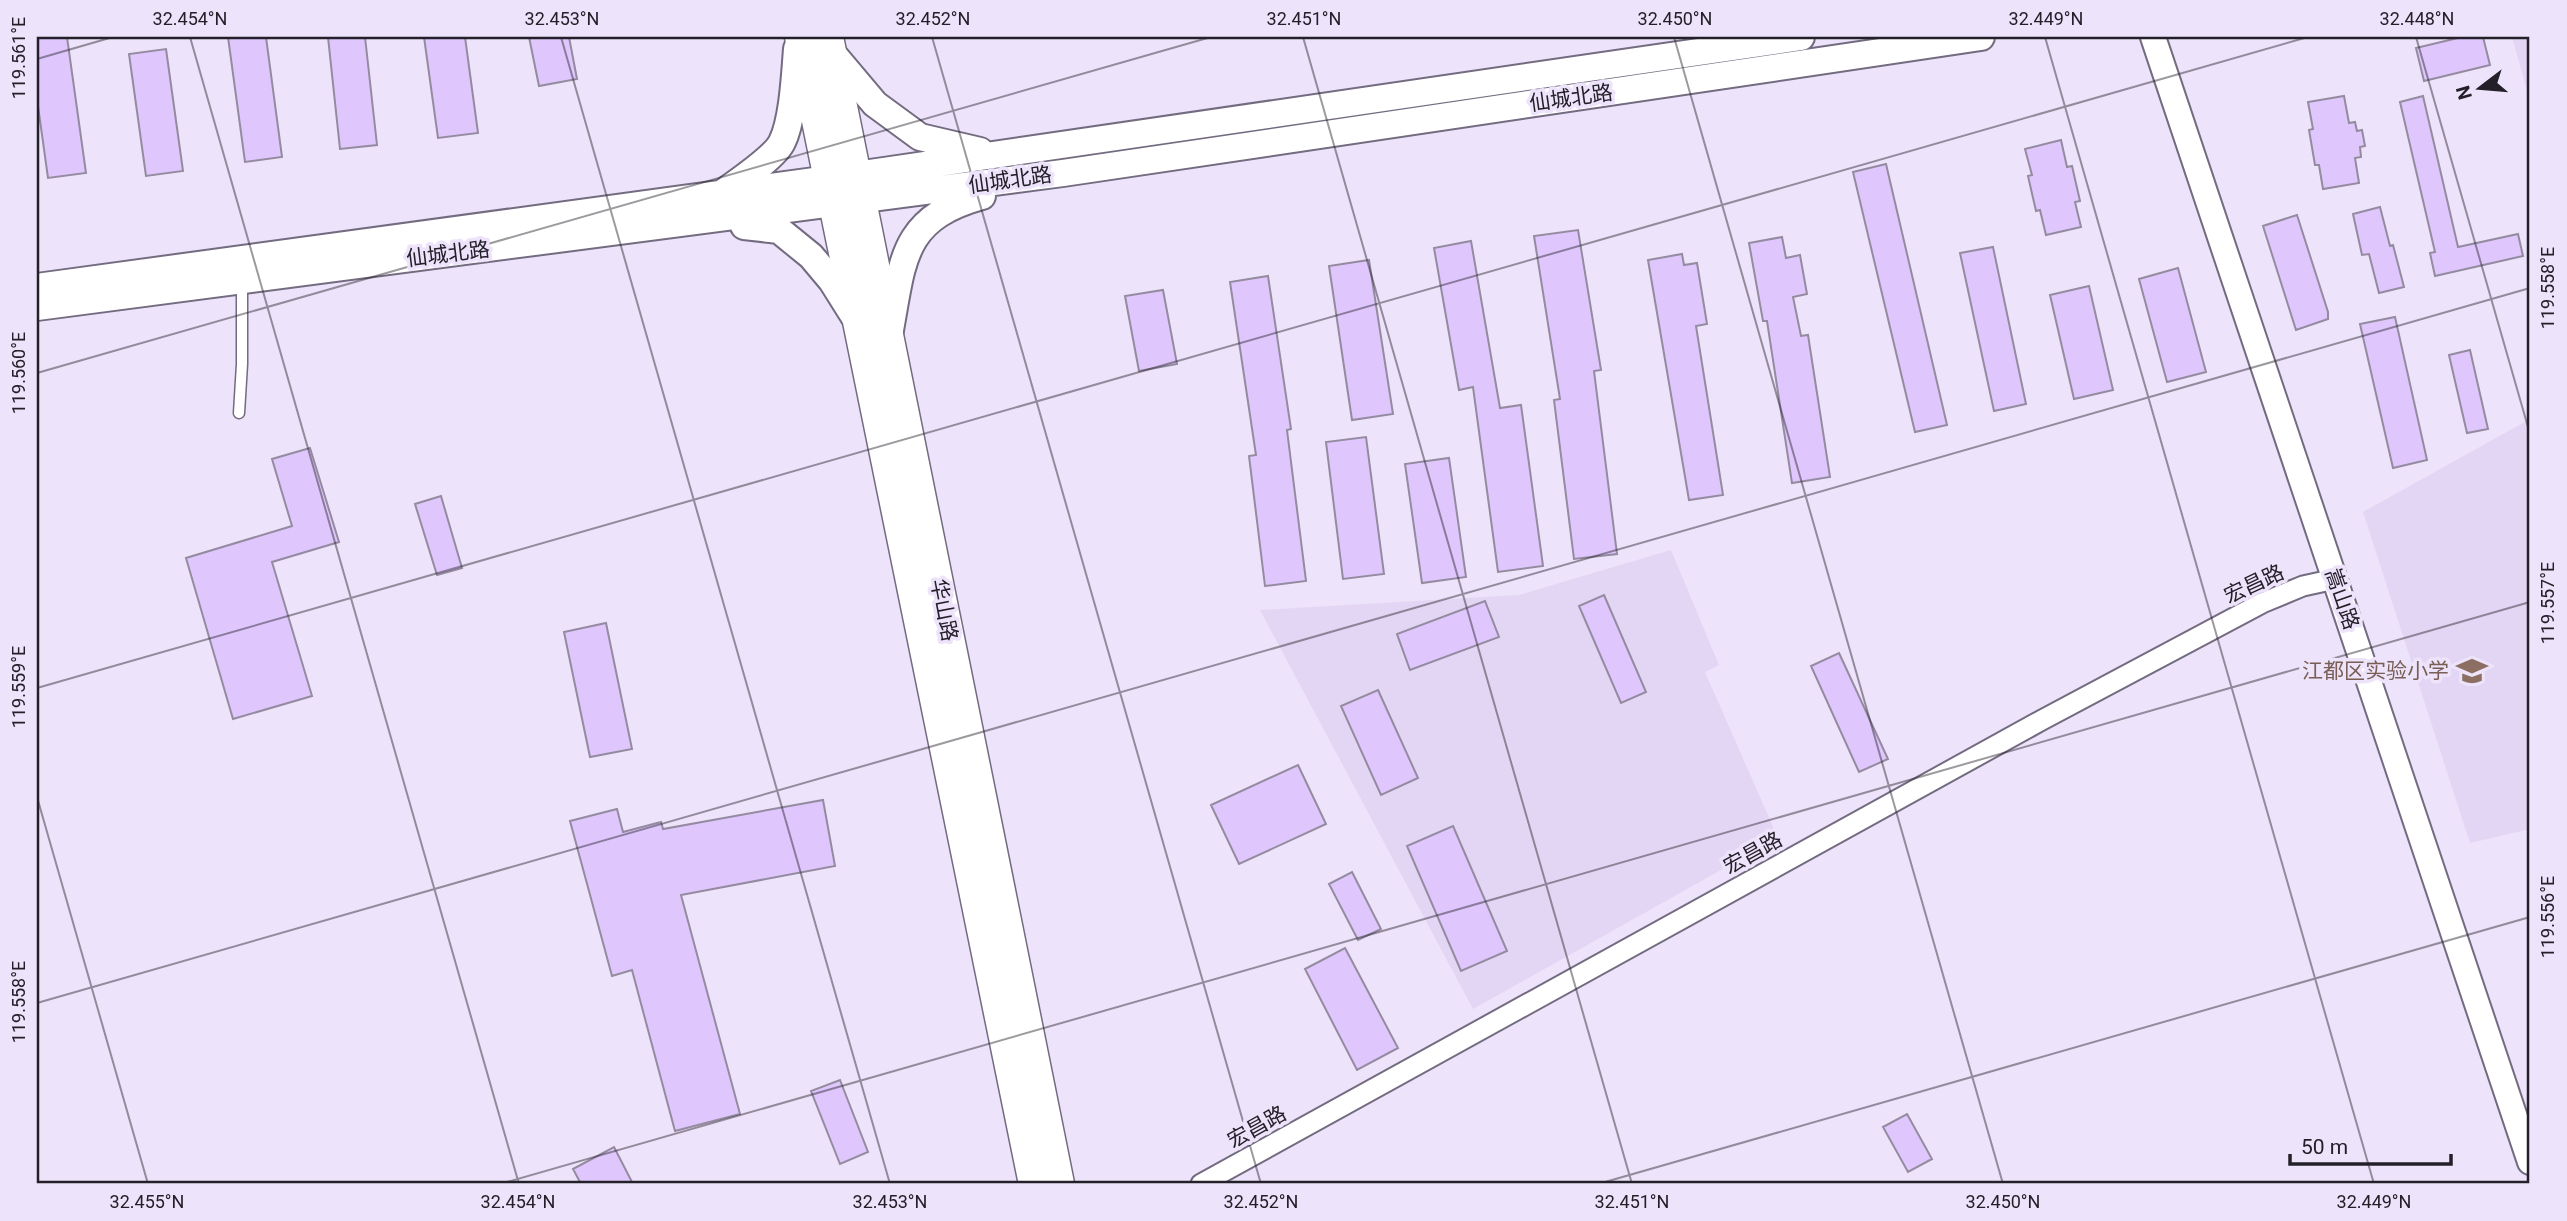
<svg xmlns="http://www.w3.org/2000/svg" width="2567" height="1221" viewBox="0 0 2567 1221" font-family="Roboto,'Noto Sans SC',sans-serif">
	<rect width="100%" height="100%" fill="#ede3fa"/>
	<path fill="#e3d6f4" d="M2512,37H2530V101Z
		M2530,419V829L2470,843L2363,512Z
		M1671,550L1719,665L1705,672L1778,838L1473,1009L1260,610L1519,595Z"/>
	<path fill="#dfc7fd" stroke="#948ba0" stroke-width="2" d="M37,37H67L86,173L48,178L37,99Z
		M228,37H266L282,157L245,162Z
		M328,37H365L377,145L340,149Z
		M424,37H465L478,133L438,138Z
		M529,37H569L577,79L539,86Z
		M2462,37H2483L2490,65L2424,81L2416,48Z
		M166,49L183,171L146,176L129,54Z
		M2344,96L2349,123L2355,122L2357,131L2362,130L2365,146L2360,147L2361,157L2355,158L2359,183L2323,189L2319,165H2315L2309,130L2313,129L2308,102Z
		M2423,96L2458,247L2518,234L2523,256L2435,276L2430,253L2435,252L2400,102Z
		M2061,140L2067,167L2072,166L2080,201L2075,202L2081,227L2046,235L2040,210L2036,211L2028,176L2032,175L2025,149Z
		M1886,164L1947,425L1915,432L1853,172Z
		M2380,207L2390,246L2393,245L2404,287L2379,293L2369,254L2362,255L2353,214Z
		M2297,215L2328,312V319L2296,330L2263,226Z
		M1578,230L1601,370L1594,371L1617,554L1574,559L1554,400L1560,399L1534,236Z
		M1782,237L1786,258L1800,255L1807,294L1793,297L1801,336L1808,335L1830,477L1792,483L1767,321H1763L1749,243Z
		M1471,241L1500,408L1521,405L1543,566L1498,572L1473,387L1459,390L1434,248Z
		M1993,247L2026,404L1994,411L1960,253Z
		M1682,254L1684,265L1697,263L1707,324L1696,326L1723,495L1689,500L1648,260Z
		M1369,260L1393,414L1352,420L1329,266Z
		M2178,268L2206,372L2167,382L2139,279Z
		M1268,276L1291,429L1287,430L1306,581L1265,586L1249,456L1256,455L1230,282Z
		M2089,286L2113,390L2074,399L2050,295Z
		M1163,290L1177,364L1139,371L1125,296Z
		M2395,317L2427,460L2393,468L2360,324Z
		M2470,350L2488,429L2467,433L2449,355Z
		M1366,437L1384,574L1343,579L1326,442Z
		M310,448L339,542L272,562L312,696L233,719L186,558L292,526L272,459Z
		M1449,458L1466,577L1422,583L1405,464Z
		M441,496L462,568L437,575L415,504Z
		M1604,595L1646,692L1621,703L1579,606Z
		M1485,601L1499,637L1410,670L1397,634Z
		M606,623L632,749L590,757L564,632Z
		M1839,653L1888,759L1859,772L1811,666Z
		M1378,690L1418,778L1381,795L1341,706Z
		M1298,765L1326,824L1239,864L1211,805Z
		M823,800L835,866L681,895L740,1114L675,1131L632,970L612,976L570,821L617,809L623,832L661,822L663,829Z
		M1453,826L1507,951L1461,971L1407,846Z
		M1352,872L1381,929L1358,940L1329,884Z
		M1345,948L1398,1048L1357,1070L1305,969Z
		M840,1080L868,1152L840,1164L811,1091Z
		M1907,1114L1932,1159L1908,1172L1883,1127Z
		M614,1147L633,1184H581L573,1169Z"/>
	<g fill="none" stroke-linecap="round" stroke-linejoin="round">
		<defs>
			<path id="service" d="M239,413L242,364V281"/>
			<path id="minor" d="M1201,1184L2042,720L2262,603L2303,586L2335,579"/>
			<path id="tertiary" d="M2153,37L2530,1162"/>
			<path id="secondary" d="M832,53L875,104L920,137L980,151
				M724,192C739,181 775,157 782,142C793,120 795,74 797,49
				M744,226L779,230L811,256L832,281L854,316
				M37,287L829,179L1801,37
				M37,307L1063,173L1981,37
				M890,330C903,259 902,218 982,196"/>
			<path id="primary" d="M800,37L1034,1184
				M828,37L1059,1184"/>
		</defs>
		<use href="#service" stroke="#736b7f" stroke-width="13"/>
		<use href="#minor" stroke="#736b7f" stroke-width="23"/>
		<use href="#tertiary" stroke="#736b7f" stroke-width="28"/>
		<use href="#secondary" stroke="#736b7f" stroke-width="30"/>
		<use href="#primary" stroke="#736b7f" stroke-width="33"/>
		<use href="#service" stroke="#fff" stroke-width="10"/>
		<use href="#minor" stroke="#fff" stroke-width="19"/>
		<use href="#tertiary" stroke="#fff" stroke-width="24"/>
		<use href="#secondary" stroke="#fff" stroke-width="26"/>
		<use href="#primary" stroke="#fff" stroke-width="30"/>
	</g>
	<path fill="none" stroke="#242029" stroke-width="2" stroke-opacity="0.45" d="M190,37L519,1184M561,37L890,1184M932,37L1261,1184M1303,37L1632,1184M1674,37L2003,1184M2045,37L2374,1184M2416,37L2530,434M37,59L113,37M37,373L1211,37M37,688L2308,37M37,797L148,1184M37,1003L2530,288M500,1184L2530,602M1598,1184L2530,917"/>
	<defs>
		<symbol id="school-bare" viewBox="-9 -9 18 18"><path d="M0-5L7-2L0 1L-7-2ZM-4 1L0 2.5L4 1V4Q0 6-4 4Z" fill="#8d6e63" stroke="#ede3fa" stroke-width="2.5" paint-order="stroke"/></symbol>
	</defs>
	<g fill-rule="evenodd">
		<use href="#school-bare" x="2450" y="649" width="44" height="44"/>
	</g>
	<g text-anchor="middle" stroke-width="7" stroke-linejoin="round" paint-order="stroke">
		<g font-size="21" fill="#242029" stroke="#ede3fa">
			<text transform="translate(1571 98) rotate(-8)" y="7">仙城北路</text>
			<text transform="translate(1010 180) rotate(-8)" y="7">仙城北路</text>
			<text transform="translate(448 254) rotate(-7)" y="7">仙城北路</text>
			<text transform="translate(2254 584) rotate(-25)" y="7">宏昌路</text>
			<text transform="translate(2342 599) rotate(71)" y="7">嵩山路</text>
			<text transform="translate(944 610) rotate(79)" y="7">华山路</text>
			<text transform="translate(1753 853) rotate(-29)" y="7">宏昌路</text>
			<text transform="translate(1257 1127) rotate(-29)" y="7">宏昌路</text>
		</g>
		<g font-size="21" fill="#785e54" stroke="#ede3fa" text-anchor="end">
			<text x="2449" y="678">江都区实验小学</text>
		</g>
	</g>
	<rect width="2567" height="1221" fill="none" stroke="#ede3fa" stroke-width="77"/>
	<g transform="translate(2480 88) rotate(254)" stroke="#ede3fa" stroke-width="5" paint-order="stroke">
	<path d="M0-5L12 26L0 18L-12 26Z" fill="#242029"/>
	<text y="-10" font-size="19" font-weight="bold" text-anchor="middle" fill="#242029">N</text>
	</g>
	<path d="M2290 1154v10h161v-10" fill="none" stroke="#242029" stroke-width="3.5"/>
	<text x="2301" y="1154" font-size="21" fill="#242029" stroke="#ede3fa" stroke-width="5" paint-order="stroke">50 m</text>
	<rect x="38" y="38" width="2490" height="1144" fill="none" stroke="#242029" stroke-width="2.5"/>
	<g font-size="18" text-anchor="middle" fill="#242029">
		<text x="190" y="25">32.454°N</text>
		<text x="562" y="25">32.453°N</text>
		<text x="933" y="25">32.452°N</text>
		<text x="1304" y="25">32.451°N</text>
		<text x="1675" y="25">32.450°N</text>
		<text x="2046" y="25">32.449°N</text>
		<text x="2417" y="25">32.448°N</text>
		<text transform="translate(19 58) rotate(-90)" y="6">119.561°E</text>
		<text transform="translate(2548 288) rotate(-90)" y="6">119.558°E</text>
		<text transform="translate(19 373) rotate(-90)" y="6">119.560°E</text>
		<text transform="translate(2548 603) rotate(-90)" y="6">119.557°E</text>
		<text transform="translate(19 687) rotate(-90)" y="6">119.559°E</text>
		<text transform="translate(2548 917) rotate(-90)" y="6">119.556°E</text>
		<text transform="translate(19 1002) rotate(-90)" y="6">119.558°E</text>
		<text x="147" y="1208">32.455°N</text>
		<text x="518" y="1208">32.454°N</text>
		<text x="890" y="1208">32.453°N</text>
		<text x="1261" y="1208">32.452°N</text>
		<text x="1632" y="1208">32.451°N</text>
		<text x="2003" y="1208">32.450°N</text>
		<text x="2374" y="1208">32.449°N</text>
	</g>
</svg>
